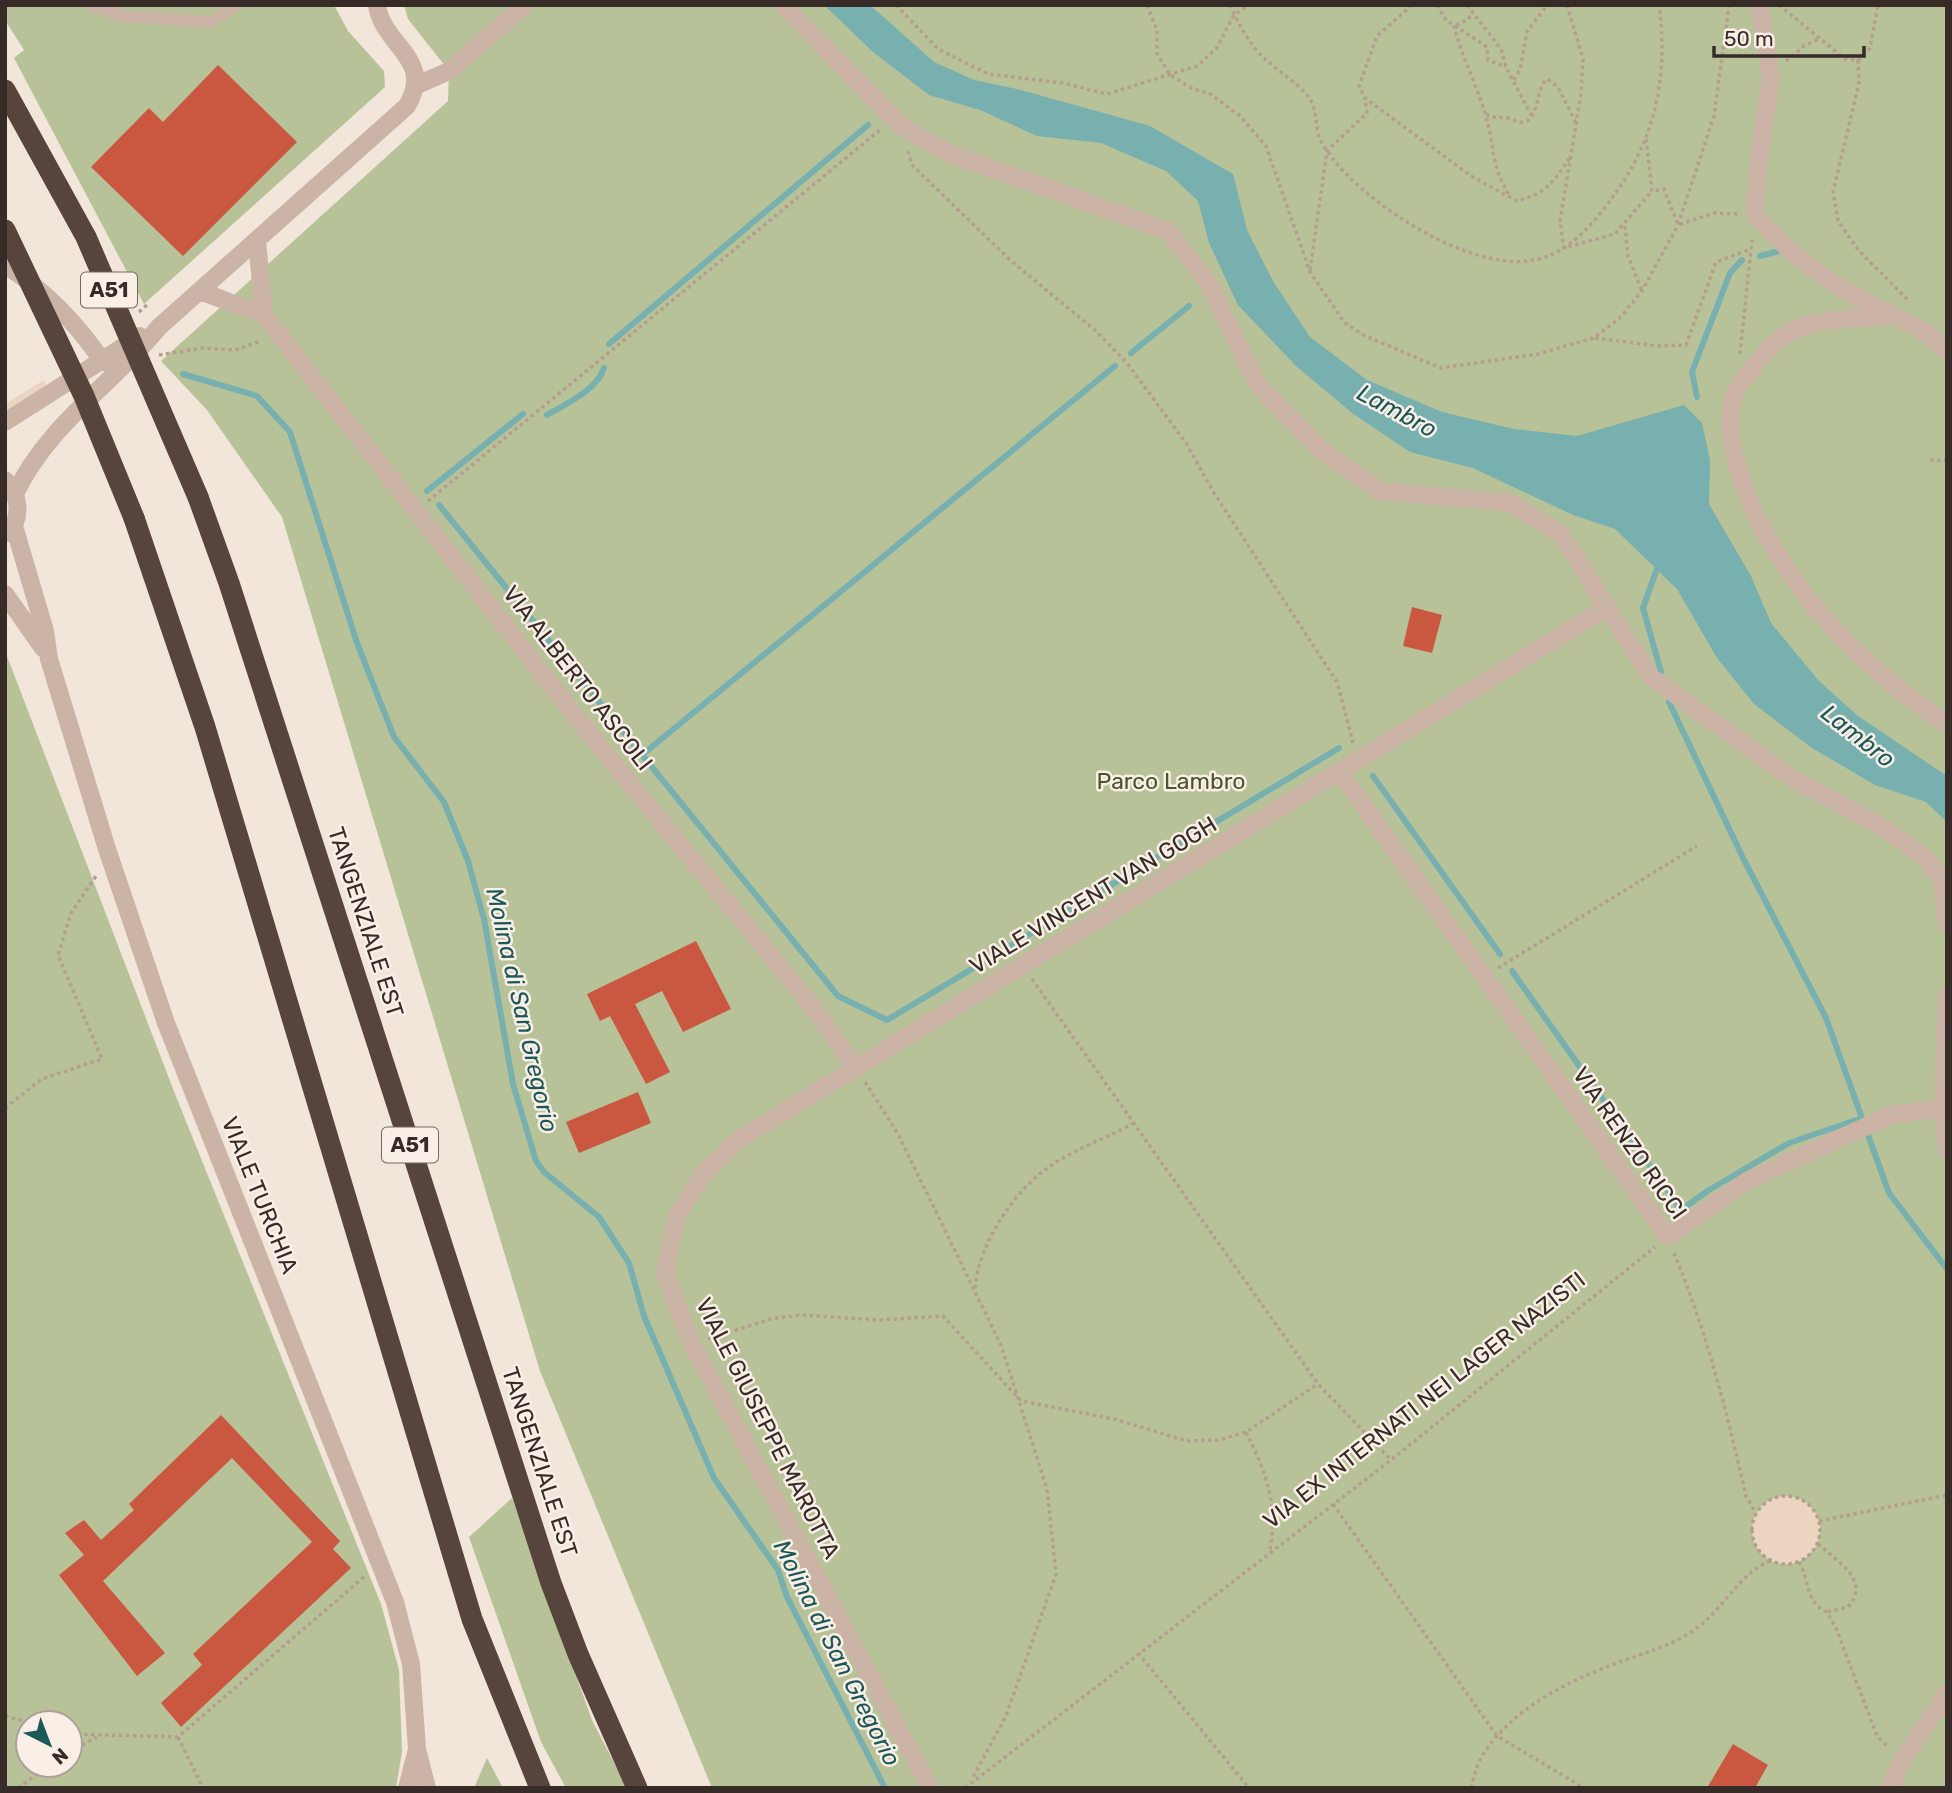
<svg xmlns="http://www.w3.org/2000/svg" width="1952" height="1793" viewBox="0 0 1952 1793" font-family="Rubik,sans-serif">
	<rect width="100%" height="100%" fill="#f2e5da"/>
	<path fill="#b7c299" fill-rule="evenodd" d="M5,5H334L348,31L384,71L385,87L144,304L14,58L24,50L5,20Z
		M404,5H1947V1788H712L540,1371L282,517L207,410L161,361L448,101L449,71L408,19Z
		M5,651L175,1094L381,1604L399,1670L402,1752L396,1788H5ZM28,1723H70V1765H28Z
		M512,1498L592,1720L627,1788H566L541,1742L469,1537Z
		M487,1758L503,1788H474Z"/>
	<path fill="#ebd5c0" d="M44,380L46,386L5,412V404Z
		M1752 1530a34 34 0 1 1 68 0a34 34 0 1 1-68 0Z"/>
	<path fill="#78b0af" d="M824,5H870L934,62L974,80L1021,90L1150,126L1233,174L1247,230L1273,281L1310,337L1367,380L1442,412L1514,429L1577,436L1684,405L1702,423L1710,460L1709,504L1751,576L1771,623L1819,681L1858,716L1947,776V822L1926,802L1875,785L1812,748L1754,704L1717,658L1677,589L1615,529L1573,515L1473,468L1410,452L1352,413L1296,366L1238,305L1209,243L1198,201L1166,171L1101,143L1037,136L980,110L929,95L873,52Z"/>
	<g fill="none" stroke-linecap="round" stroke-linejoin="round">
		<path stroke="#78b0af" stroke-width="6" d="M1760,256L1779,251
			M609,344L868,125
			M1131,353L1189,306
			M183,374L257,396L290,432L357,643L394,737L444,802L468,861L484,919L513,1084L536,1161L544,1172L599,1217L629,1263L644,1316L714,1478L778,1570L787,1597L885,1788
			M1697,397L1692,372L1730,273L1742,260
			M547,415C566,404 597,390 604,368
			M427,491L523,414
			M439,505L838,996L887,1020L1339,748
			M1659,563L1643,608L1661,672
			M642,755L1115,366
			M1373,776L1500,954
			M1512,971L1681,1210L1709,1190L1789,1143L1862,1118L1826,1018L1743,858L1669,702
			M1868,1135L1889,1193L1947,1269"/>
	</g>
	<path fill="#ca5840" d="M218,65L297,142L183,256L91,167L149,108L163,122Z
		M1412,607L1442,615L1432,653L1403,646Z
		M696,941L731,1009L683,1032L662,991L635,1004L670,1072L646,1084L610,1016L600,1021L587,994Z
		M638,1092L651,1123L579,1153L566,1122Z
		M221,1415L340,1541L333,1549L351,1568L181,1727L161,1703L202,1665L193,1654L312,1542L232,1458L103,1581L165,1653L137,1676L59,1575L84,1555L65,1533L84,1520L101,1540L134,1510L129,1504Z
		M1733,1744L1768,1765L1755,1788H1707Z"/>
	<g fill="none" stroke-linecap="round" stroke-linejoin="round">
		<path stroke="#b69e8f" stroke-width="3.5" stroke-dasharray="3.5 3.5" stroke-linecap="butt" d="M896,5L938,49L988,74L1063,83L1107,94L1197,66L1216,49L1234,15L1249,5
			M1147,5L1157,30V53L1170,75L1193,89L1209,93L1240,116L1266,146L1310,272L1344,322L1363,335L1441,368L1538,354L1593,338L1619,319L1642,291L1678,225L1714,116L1729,5
			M1230,5C1239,24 1249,44 1264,58C1278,71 1296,82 1308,96C1317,107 1315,124 1319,137C1322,145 1328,152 1333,159C1371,207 1470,272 1534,260C1570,254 1597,219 1617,191C1657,134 1668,73 1659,5
			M1412,5L1377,36L1359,86L1365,98L1471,176L1517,201C1548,192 1553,183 1570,157
			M1437,5L1446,20L1487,47L1488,60L1506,67
			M1467,5L1501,49L1506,67L1531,115
			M1567,5L1583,59L1581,94L1560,221L1564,248L1615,234L1652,191
			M1779,5L1845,59L1858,60L1870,48L1878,5
			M1454,25C1461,56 1476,83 1485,113C1495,145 1490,166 1510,196
			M1456,25L1467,20L1472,14
			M1858,60L1859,83L1833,192L1838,221L1859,251L1909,301
			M1786,61L1804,46L1819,39
			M1514,80L1520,70L1527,32L1547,5
			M1486,114C1495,119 1498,117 1508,118C1513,119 1519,124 1524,122C1540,119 1535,88 1547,79L1558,87L1576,123
			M1646,139L1652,191L1664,189L1678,225L1714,213L1738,214
			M908,151L913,166L1010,260L1096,331L1127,363L1186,443L1214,493L1337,682L1353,743
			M1625,226L1628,256L1642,291
			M1310,270L1327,151L1367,113L1365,98
			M139,312L148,304
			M1595,338L1657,346L1686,345L1716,262L1751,249
			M1740,354L1752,240
			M159,355L203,348L235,350L261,341
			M1930,460L1947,461
			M428,501L880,130
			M1498,968L1697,846
			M1032,979L1318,1384L1391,1460
			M865,1082L898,1134L1001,1345L1047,1489L1056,1574L1006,1716L972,1779
			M5,1108L42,1079L102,1059L58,955L71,913L96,876
			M1674,1253C1707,1332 1727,1413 1746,1496L1756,1513
			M975,1288C979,1245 1011,1195 1046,1169C1070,1151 1105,1139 1132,1124
			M708,1339L771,1319L801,1315L880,1320L943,1316L1021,1401L1114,1419L1187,1441L1219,1440L1246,1432L1318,1384
			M1246,1432C1266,1472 1280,1509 1269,1553
			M1752 1530a34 34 0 1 1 68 0a34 34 0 1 1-68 0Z
			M1333,1504L1497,1736L1584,1788
			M1819,1521L1947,1495
			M1818,1544C1836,1560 1872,1581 1848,1607L1827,1612
			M1799,1562C1810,1580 1805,1603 1827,1612L1836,1628L1877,1736L1889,1748
			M1138,1653L1249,1788
			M5,1716L31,1723
			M70,1734L178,1737L365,1576
			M178,1737L203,1788
			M70,1752L97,1737
			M18,1788L49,1765
			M965,1788L1391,1460L1655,1247
			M1471,1788C1474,1778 1476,1766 1481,1758C1507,1712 1566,1682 1614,1664C1639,1655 1664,1648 1688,1634C1722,1614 1736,1575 1770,1561"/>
		<path stroke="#cbb4a5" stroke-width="12" d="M91,5L121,16L211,22L237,5"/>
		<path stroke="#cbb4a5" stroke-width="18" d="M783,5L901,126L948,153L1168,231L1208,282L1257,384L1322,451L1380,491L1511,503L1561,534L1651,677L1793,779L1876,823L1927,859L1942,881L1947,924
			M1759,5L1771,76L1757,174L1755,215C1785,248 1815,274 1855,296C1884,312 1924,325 1947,351
			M415,86L449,71L525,5
			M257,241L264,315
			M5,265C46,291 76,322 103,362
			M200,291L264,315L579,721L812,1006L856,1069
			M1891,316C1864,318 1833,318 1807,325C1782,332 1765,351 1750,371C1746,377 1738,385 1735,392C1713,466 1785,577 1834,629C1867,664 1906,697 1947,724
			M5,422L140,336
			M5,480C20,495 22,518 8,533
			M15,494C48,424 112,385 159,327L407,106C435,58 383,47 377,5
			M14,526L45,631L49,659L107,849L166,1023L395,1602L411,1664L417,1749L427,1788
			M5,594L43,648
			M1340,772L1668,1237L1747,1181L1891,1115L1943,1108
			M1947,995L1943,1108L1947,1150
			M407,1788L416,1753
			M930,1788L692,1344L665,1274L676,1217L703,1174L738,1140L1606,608
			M1890,1788L1902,1760L1947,1693"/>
		<path stroke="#57443d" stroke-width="21" d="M198,497L229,583L551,1583L578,1654L637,1788
			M134,518L205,727L472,1619L540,1788"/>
		<path stroke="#57443d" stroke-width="21" d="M5,90L86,237L198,497
			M5,230L84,396L134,518"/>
	</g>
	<g text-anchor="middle" stroke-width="5" stroke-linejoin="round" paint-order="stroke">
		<g fill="#faefe6" stroke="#716660" stroke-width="2">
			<rect x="81" y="272.5" width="56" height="35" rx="5"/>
			<rect x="382" y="1127.5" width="56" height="35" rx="5"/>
		</g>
		<g font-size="21" font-weight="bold" fill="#362b27">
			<text x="109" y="297">A51</text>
			<text x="410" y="1152">A51</text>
		</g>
		<g font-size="23" fill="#362b27" stroke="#faefe6">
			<text transform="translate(578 678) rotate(52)" y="8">VIA ALBERTO ASCOLI</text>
			<text transform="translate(1093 895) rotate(-31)" y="8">VIALE VINCENT VAN GOGH</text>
			<text transform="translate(366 922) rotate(72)" y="8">TANGENZIALE EST</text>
			<text transform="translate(1630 1143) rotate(55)" y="8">VIA RENZO RICCI</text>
			<text transform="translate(260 1195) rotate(68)" y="8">VIALE TURCHIA</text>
			<text transform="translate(1424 1400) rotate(-38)" y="8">VIA EX INTERNATI NEI LAGER NAZISTI</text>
			<text transform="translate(768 1428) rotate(63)" y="8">VIALE GIUSEPPE MAROTTA</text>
			<text transform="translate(540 1462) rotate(72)" y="8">TANGENZIALE EST</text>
		</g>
		<g font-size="23" fill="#48552a" stroke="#faefe6">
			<text x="1171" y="789">Parco Lambro</text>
		</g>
		<g font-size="24" font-style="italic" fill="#1b5959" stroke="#faefe6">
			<text transform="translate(1397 411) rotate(28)" y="8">Lambro</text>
			<text transform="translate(1858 736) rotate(38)" y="8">Lambro</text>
			<text transform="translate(522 1010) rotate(77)" y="8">Molina di San Gregorio</text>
			<text transform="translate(837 1653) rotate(63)" y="8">Molina di San Gregorio</text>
		</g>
	</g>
	<rect width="1952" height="1793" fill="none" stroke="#362b27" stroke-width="14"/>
	<g transform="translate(49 1744) rotate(138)"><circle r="33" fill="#faefe6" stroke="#aca19a" stroke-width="2"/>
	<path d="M0-5L12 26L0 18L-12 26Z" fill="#1b5959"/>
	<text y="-10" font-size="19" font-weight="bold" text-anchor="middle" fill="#362b27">N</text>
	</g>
	<path d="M1714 46v10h150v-10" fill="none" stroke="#362b27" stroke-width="3.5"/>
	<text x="1724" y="46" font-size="21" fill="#362b27" stroke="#faefe6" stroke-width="5" paint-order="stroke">50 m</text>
</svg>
